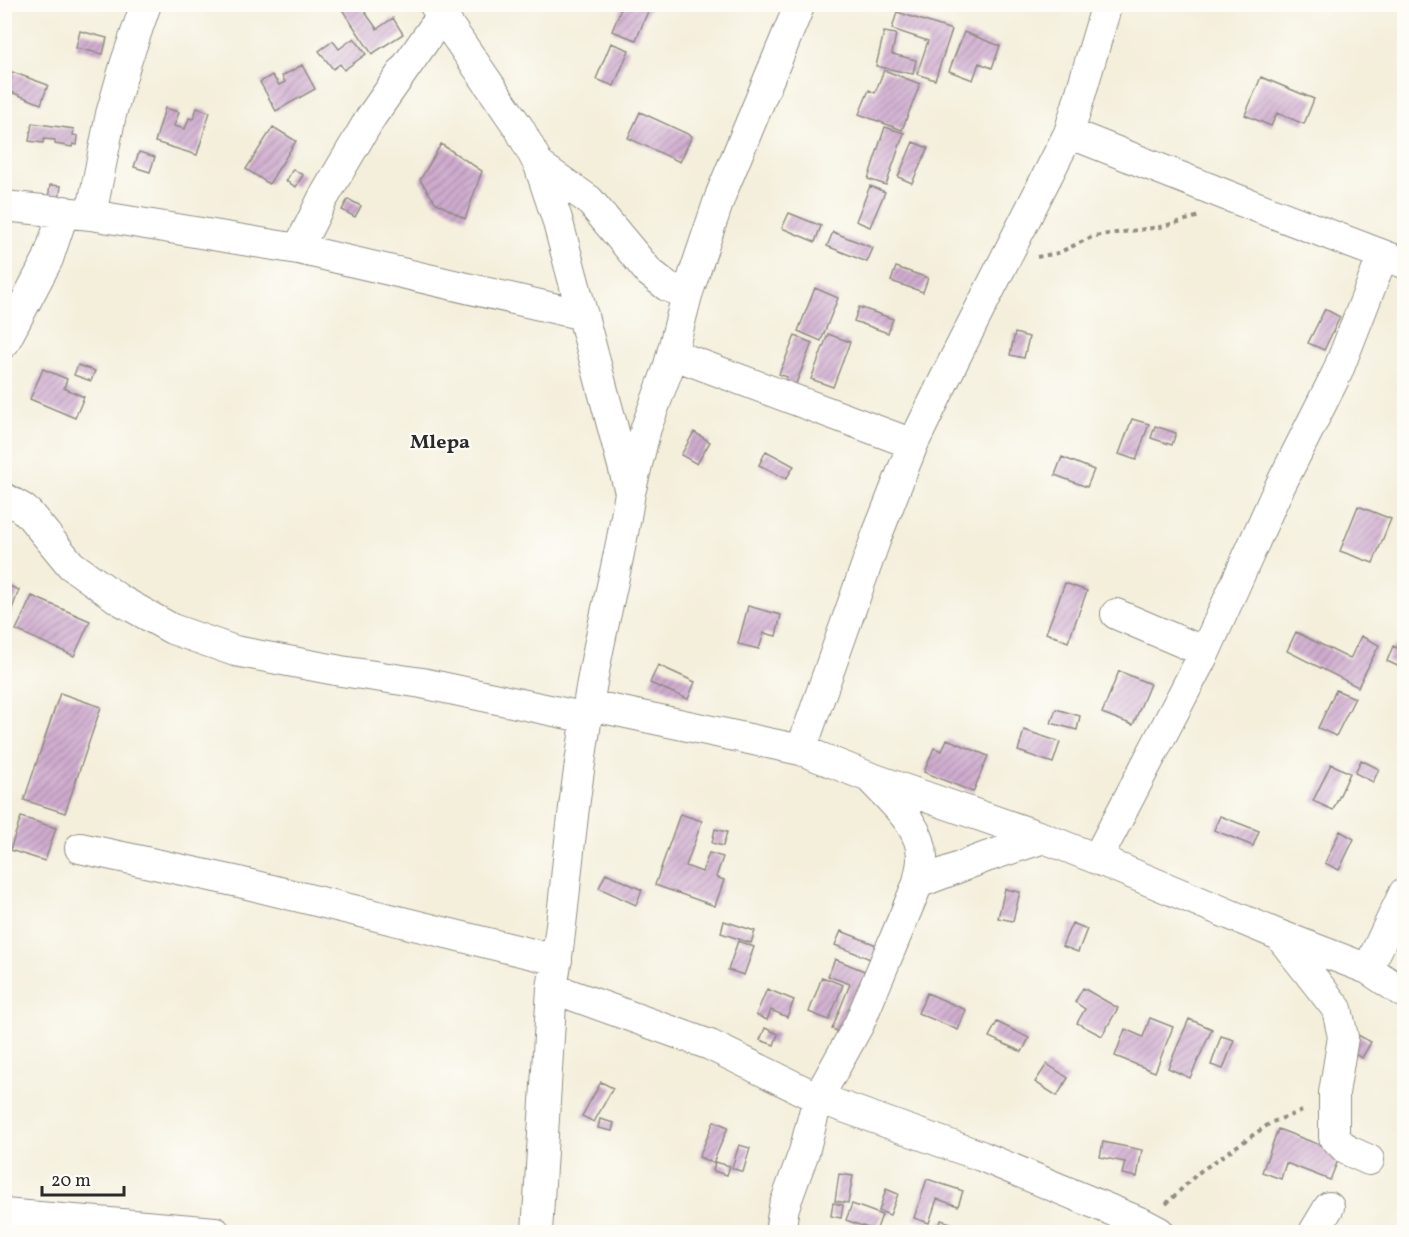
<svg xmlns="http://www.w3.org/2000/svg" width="1409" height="1237" viewBox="0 0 1409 1237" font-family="Vollkorn,serif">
	<defs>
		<pattern id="building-hatch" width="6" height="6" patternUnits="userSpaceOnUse" patternTransform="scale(1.5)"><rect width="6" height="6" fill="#cfaccf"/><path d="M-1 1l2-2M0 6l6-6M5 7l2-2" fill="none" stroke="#a88ca8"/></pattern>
	</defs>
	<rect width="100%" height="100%" fill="#fdfcf7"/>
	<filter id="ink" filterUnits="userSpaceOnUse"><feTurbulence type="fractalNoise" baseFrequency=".0167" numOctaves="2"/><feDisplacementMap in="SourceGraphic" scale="12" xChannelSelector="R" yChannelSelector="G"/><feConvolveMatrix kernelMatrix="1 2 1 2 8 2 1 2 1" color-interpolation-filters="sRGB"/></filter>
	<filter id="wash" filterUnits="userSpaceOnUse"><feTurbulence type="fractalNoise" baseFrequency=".008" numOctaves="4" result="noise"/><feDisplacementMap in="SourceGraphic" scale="24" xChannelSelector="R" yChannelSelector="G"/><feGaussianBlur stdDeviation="1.35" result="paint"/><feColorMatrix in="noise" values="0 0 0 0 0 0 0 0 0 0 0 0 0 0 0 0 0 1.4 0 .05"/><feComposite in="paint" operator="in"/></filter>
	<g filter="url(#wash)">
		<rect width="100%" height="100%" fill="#f4efdb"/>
		<g id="blocks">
			<path fill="url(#building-hatch)" d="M623,4H651L636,40L612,31Z
				M339,5H360L377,29L393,18L403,34L372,54Z
				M897,12L952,30L935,80L917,74L928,41L892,29Z
				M80,31L107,38L103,54L76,48Z
				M884,32L896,34L892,54L916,60L913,74L876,66Z
				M964,32L1000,46L992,68L979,63L973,80L949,71Z
				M354,38L366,54L344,70L340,64L333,69L319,51L333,41L339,49Z
				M611,43L629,50L614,86L596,79Z
				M302,65L315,89L276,111L260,82L272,75L279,85L285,82L282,76Z
				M884,70L920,84L902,130L859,114L869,90L875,93Z
				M12,72L48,85L41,104L6,90Z
				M1261,77L1314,99L1304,124L1277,113L1271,126L1245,115Z
				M165,108L179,112L174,126L185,129L189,118L193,119L197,108L210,112L197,155L155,142Z
				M640,112L692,136L680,162L628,138Z
				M32,123L74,129L73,135L78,136L77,145L73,144L72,147L55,144V140L44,139L43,143L29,141Z
				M273,127L296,141L269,184L246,169Z
				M885,127L904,133L886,185L868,179Z
				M913,142L928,148L912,183L898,177Z
				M441,144L482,171L465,219L435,202L420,180Z
				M139,152L155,157L150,172L134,167Z
				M293,169L303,175L296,187L286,181Z
				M50,185L61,186L59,200L48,199Z
				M870,186L885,192L870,227L856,221Z
				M348,199L361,206L355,217L342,210Z
				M789,213L821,226L815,242L782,228Z
				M833,232L873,248L867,262L827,246Z
				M896,267L928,278L923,292L891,281Z
				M815,288L838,298L821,341L798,331Z
				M859,307L893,319L888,333L854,321Z
				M1325,309L1340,317L1324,350L1308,343Z
				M1015,333L1029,337L1024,358L1010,355Z
				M828,334L850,342L833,387L811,379Z
				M795,336L812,343L795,386L785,383L787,377L779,374Z
				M78,365L95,371L91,381L74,375Z
				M43,369L67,379L64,388L84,397L75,418L30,399Z
				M1132,419L1149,424L1136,460L1119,454Z
				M1155,426L1176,433L1172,445L1151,438Z
				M694,432L710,442L697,464L681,455Z
				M766,451L794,466L786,479L759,465Z
				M1062,457L1094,470L1087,487L1055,475Z
				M1358,506L1391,519L1373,563L1340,551Z
				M1065,583L1087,591L1068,642L1046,633Z
				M4,584L19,590L5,628H4Z
				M32,596L90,621L74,656L16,630Z
				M748,606L781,615L776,636L764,633L759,649L738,644Z
				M1296,632L1350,659L1361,636L1379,645L1358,687L1287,651Z
				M1393,646L1404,651V669L1387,661Z
				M658,665L695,682L688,699L650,683Z
				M1119,671L1150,684L1133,725L1102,713Z
				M1336,690L1355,698L1336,736L1318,728Z
				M60,693L101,707L65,813L24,800Z
				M1056,709L1080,716L1077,730L1051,723Z
				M1024,730L1060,742L1053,763L1018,751Z
				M947,739L988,756L973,792L924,772L934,748L942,751Z
				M1361,760L1379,769L1373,782L1355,773Z
				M1331,764L1350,773L1333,810L1313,801Z
				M680,814L702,821L686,866L702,872L709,853L723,857L716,877L724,880L715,906L655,885Z
				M1220,816L1259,831L1253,846L1214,830Z
				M21,817L56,828L45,861L10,850Z
				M715,829L727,832L723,846L712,843Z
				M1340,831L1354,839L1339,870L1325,863Z
				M606,873L642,890L636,905L599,888Z
				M1005,889L1020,892L1013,921L998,918Z
				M724,921L755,931L751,943L721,933Z
				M1072,923L1087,929L1078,952L1062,946Z
				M841,931L884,948L878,962L835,945Z
				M738,941L754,947L744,975L728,970Z
				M835,959L874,975L849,1035L832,1029L850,984L828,976Z
				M822,977L843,985L829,1020L809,1012Z
				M1083,988L1118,1008L1102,1036L1077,1023L1085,1009L1075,1002Z
				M767,989L794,1000L787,1017L771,1010L767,1020L756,1015Z
				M927,993L966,1010L958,1030L918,1013Z
				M1150,1018L1173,1027L1155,1072L1115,1056L1125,1029L1143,1037Z
				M1189,1019L1212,1029L1190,1078L1168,1068Z
				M997,1022L1029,1038L1022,1052L989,1037Z
				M765,1028L778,1034L774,1045L760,1040Z
				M1356,1034L1371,1042L1362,1058L1348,1051Z
				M1221,1036L1234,1040L1223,1069L1211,1065Z
				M1047,1064L1068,1078L1057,1096L1035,1082Z
				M601,1082L613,1088L594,1122L582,1116Z
				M600,1119L614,1123L612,1131L598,1128Z
				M714,1121L728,1127L713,1163L699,1157Z
				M1278,1129L1341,1153L1330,1180L1286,1163L1281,1179L1262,1172Z
				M1103,1142L1142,1150L1137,1177L1122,1174L1125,1162L1100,1157Z
				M739,1145L750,1148L743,1172L732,1168Z
				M715,1162L730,1166L727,1175L713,1171Z
				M839,1174L853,1176L848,1203L835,1201Z
				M927,1179L963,1191L958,1206L937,1199L929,1223L914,1218Z
				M886,1189L898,1194L890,1215L879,1211Z
				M833,1203L843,1205L841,1218L831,1216Z
				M852,1204L882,1215L876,1231L846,1220Z
				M941,1220L959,1226L957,1232H937Z"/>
		</g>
	</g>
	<g filter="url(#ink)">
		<use href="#blocks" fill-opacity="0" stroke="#908d83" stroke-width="1.5"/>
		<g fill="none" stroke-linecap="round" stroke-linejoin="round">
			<defs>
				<path id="minor" d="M434,4L519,128L539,165L557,219L630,492C620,564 598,635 588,707C583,746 576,786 572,825C565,879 562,934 552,988L537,1232
					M1069,133L1236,199L1404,263
					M539,165L589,200L649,272L667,286L687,295
					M4,206L91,215L298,249L583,315
					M91,215L111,114L126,62L146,4
					M298,249L322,200L371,117L441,17
					M4,343L48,259L64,211
					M672,354L913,444
					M631,489L646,428L668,369L687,295L721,194L800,4
					M4,498L22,508L29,514L71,565L120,600L172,629L235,651L341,671L422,683L587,718
					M1116,614L1205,652
					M589,705L801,750L869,777L1044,838L1097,859L1279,935L1368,969L1404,993
					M801,750L877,535L913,444L956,356L1069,133L1107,4
					M872,780C892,802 923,827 922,859C922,867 919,875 918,883
					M80,848L239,882L557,960
					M1097,859L1205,652L1276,494L1337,373L1383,255
					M1279,935L1337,1009L1343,1037L1334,1093V1137L1347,1150L1369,1160
					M1368,969L1404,893
					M552,988L710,1045L818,1098L981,1156L1142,1223L1159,1232
					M4,1214L215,1232
					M780,1232L784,1207L804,1152L818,1098L859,1024L918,883L986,857L1044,838
					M1314,1232L1329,1207"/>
			</defs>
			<use href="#minor" stroke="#908d83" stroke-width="32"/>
			<path stroke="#908d83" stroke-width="4" stroke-dasharray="4.5 4.5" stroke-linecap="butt" d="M1037,257L1058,253L1094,236L1160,227L1200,216
				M1166,1204L1198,1173L1272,1122L1305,1110"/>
			<use href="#minor" stroke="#fff" stroke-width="30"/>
		</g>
	</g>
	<g text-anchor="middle" stroke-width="4.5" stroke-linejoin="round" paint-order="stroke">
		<g font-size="20" font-weight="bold" fill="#2b2b2b" stroke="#fdfcf7">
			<text x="440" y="448">Mlepa</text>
		</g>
	</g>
	<rect width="1409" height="1237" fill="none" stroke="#fdfcf7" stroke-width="24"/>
	<path d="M42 1186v9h82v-9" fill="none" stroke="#2b2b2b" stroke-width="3"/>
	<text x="51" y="1186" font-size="18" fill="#2b2b2b" stroke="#fdfcf7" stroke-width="4.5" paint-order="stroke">20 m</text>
</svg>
